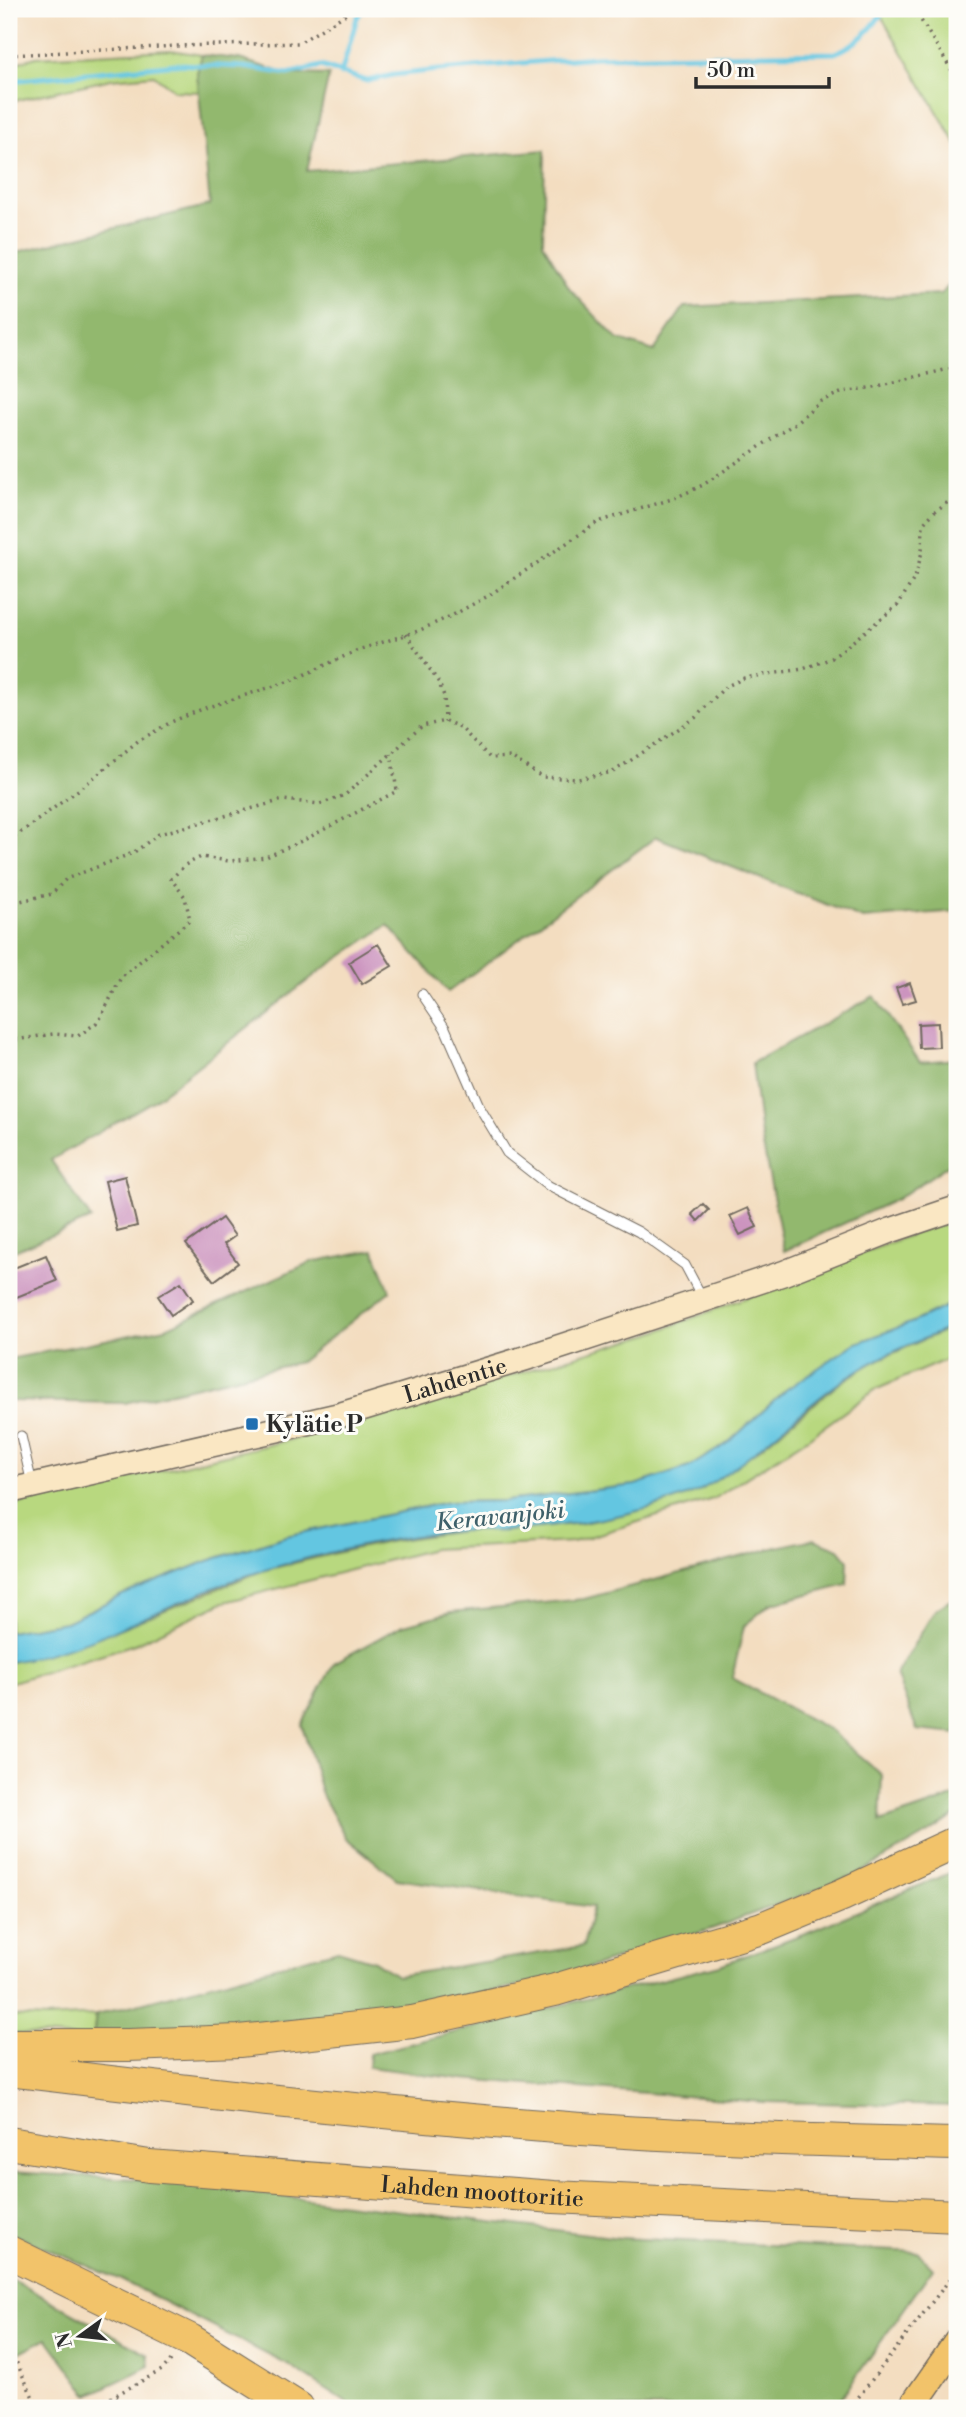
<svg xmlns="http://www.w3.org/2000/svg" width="966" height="2417" viewBox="0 0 966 2417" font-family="'Libre Bodoni',serif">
	<rect width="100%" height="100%" fill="#fdfcf7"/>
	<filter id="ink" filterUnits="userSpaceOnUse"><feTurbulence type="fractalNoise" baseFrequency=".0143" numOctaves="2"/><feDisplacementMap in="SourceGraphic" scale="14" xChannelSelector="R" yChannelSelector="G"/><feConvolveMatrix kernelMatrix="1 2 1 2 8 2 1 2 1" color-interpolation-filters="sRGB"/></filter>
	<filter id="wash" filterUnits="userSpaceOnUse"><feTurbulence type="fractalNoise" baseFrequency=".00686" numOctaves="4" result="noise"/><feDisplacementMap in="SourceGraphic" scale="28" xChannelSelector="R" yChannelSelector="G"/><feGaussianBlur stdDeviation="1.57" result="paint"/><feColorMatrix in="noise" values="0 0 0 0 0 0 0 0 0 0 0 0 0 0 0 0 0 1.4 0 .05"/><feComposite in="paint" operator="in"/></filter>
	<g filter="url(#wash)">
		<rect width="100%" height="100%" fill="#f3ddc0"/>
		<path fill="#b8d87f" stroke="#728255" stroke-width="2" d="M877,9H955L957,13V145Z
			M171,50L202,55L197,73L199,92L175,91L154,75L111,79L9,102V65L36,57Z
			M957,1217V1301L913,1322L787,1389L728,1443L689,1467L635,1485L506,1501L448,1502L286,1536L208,1561L122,1595L66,1622L9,1632V1506L306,1436L650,1334Z
			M957,1325V1355L875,1390L808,1438L713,1499L573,1542L433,1549L221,1603L135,1644L9,1683V1662L53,1651L106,1634L261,1571L353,1549L404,1539L462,1531H503L583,1523L627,1513L692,1494L759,1449L840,1383L873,1362Z
			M96,2015L93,2039L9,2033V2016L47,2018Z"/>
		<path fill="#92b86e" stroke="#5e724c" stroke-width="2" d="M202,55L239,59L288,74L329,75L307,171L545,150L543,243L570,289L617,339L654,351L684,307L941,294L957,277V911L863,919L656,837L448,992L388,925L320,971L153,1101L51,1160L91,1219L9,1253V254L210,205L197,73Z
			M874,996L920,1062L957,1059V1159L897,1199L784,1251L761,1135L752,1063Z
			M374,1250L390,1291L300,1362L125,1403L9,1401V1359L166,1328L311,1262Z
			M814,1539L839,1549L848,1560L847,1584L770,1604L744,1626L732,1678L828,1729L882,1775L880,1822L957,1796V1814L931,1832L854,1876L714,1928L566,1975L412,2009L93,2039L96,2015L338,1950L374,1961L397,1976L583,1946L593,1907L397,1879L346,1838L322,1795L302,1725L334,1663L401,1626L451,1612L584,1599L777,1547Z
			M957,1596V1734L917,1730L896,1674L935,1610Z
			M957,1870V2106L763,2102L462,2079L368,2067L369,2054L720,1965L813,1930Z
			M9,2172L153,2180L620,2238L918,2252L933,2268L834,2408H355L288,2365L119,2279L9,2233Z
			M9,2278L148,2354L150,2366L89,2395L47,2338L9,2358Z"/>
		<path fill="#63c6e1" stroke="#477886" stroke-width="2" d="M957,1301V1325C917,1342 875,1357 839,1383C803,1409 771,1440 736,1466C722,1476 708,1488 692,1494C633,1517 568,1526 506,1531C492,1532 478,1530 463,1531C402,1535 321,1553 262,1571C176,1596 99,1649 9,1662V1632L66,1622L122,1595L208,1561L286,1536L448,1502L506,1501L635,1485L689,1467L728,1443L787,1389L854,1344L913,1322Z"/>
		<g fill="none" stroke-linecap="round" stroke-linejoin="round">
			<path stroke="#63c6e1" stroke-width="5" d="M341,74L357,18L363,9
				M9,81L177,64L244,67L288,74L321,66L367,81L393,75L439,70L596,57L835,53C856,45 874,28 884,9"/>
		</g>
		<g id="blocks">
			<path fill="#cc94bf" d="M378,944L392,966L362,984L349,962Z
				M910,983L916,1000L902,1004L896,988Z
				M938,1023L939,1047L919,1048L918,1024Z
				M125,1176L137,1226L117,1231L105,1181Z
				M703,1204L709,1210L698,1221L692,1214Z
				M748,1208L757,1227L740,1235L730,1216Z
				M222,1218L235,1236L224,1244L238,1263L214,1281L186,1244Z
				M46,1255L57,1281L9,1300V1270Z
				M181,1282L193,1300L171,1315L158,1296Z"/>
		</g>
	</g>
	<g filter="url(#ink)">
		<use href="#blocks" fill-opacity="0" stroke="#71695f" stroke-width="2"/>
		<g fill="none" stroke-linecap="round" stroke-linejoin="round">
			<defs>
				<path id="lane" d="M422,994L445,1028L480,1108L507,1153L549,1186L639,1232L685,1265L703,1299
					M21,1436L32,1484"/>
				<g id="secondary">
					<path id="s1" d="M9,1491L340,1415L526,1358L703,1300L784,1273L892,1230L957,1208"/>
				</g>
				<path id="primary" d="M911,2408L957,2342"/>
				<g id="highway">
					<path d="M9,2045H128L239,2041L412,2022L555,1990L762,1928L842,1895L957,1842"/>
					<path d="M9,2070C191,2092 373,2113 556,2127C689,2138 823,2140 957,2144"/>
					<path id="s2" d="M9,2143L149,2166L554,2197L957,2216"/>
					<path d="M9,2252L190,2340L298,2408"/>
				</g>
			</defs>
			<use href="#lane" stroke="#71695f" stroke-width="11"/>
			<use href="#secondary" stroke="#71695f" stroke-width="27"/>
			<use href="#primary" stroke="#71695f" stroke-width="29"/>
			<use href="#highway" stroke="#71695f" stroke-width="34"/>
			<path stroke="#71695f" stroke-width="3.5" stroke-dasharray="2 5" stroke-linecap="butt" d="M914,9L957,79
				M9,55L177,46L299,43L346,14
				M406,634L439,683L444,696L445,721L460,727L490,758L511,757L542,777L578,779L613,772L695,718L725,687L744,678L803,669L832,658L898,605L915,577L922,552L923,524L935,511L957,496
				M9,841L85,785L138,741L171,722L205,708L293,680L358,650L418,631L453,615L488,596L598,522L675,498L703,485L795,423L821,401L843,392L874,387L957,367
				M9,907L20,901L52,894L66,879L133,853L159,834L283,800L320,804L345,795L422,726L445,721
				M9,1041L53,1034L78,1036L99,1021L121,977L190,920L185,897L171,879L185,865L201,857L230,861L266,857L306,839L397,791L391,754
				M9,2351L13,2355L38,2408
				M116,2397L132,2408
				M92,2408L162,2370L173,2358
				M850,2408L957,2270"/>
			<use href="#lane" stroke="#fff" stroke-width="9"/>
			<use href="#secondary" stroke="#fae7c3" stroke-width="24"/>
			<use href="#primary" stroke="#f2c36a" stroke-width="26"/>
			<use href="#highway" stroke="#f2c36a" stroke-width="32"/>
		</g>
	</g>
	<rect fill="#1f6fb2" stroke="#fdfcf7" stroke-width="2.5" x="245" y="1417" width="14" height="14" rx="3.5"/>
	<g text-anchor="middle" stroke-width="6" stroke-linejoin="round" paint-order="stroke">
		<g font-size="23" fill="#2b2b2b" stroke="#fdfcf7">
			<text dy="8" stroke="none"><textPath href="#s1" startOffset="460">Lahdentie</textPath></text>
			<text dy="8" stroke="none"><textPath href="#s2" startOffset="476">Lahden moottoritie</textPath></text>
		</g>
		<g font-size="23" font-weight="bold" fill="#2b2b2b" stroke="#fdfcf7" text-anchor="start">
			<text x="266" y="1432">Kylätie P</text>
		</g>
		<g font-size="24" font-style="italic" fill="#3f616b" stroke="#fdfcf7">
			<text transform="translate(500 1516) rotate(-6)" y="8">Keravanjoki</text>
		</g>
	</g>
	<rect width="966" height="2417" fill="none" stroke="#fdfcf7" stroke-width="35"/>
	<g transform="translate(80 2336) rotate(255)" stroke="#fdfcf7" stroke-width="5" paint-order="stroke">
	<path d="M0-5L12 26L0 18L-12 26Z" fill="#2b2b2b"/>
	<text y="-10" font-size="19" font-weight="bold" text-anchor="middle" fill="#2b2b2b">N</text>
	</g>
	<path d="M696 77v10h133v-10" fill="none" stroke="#2b2b2b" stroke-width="3.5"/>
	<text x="707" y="77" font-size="21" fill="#2b2b2b" stroke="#fdfcf7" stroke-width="5" paint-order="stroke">50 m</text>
</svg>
